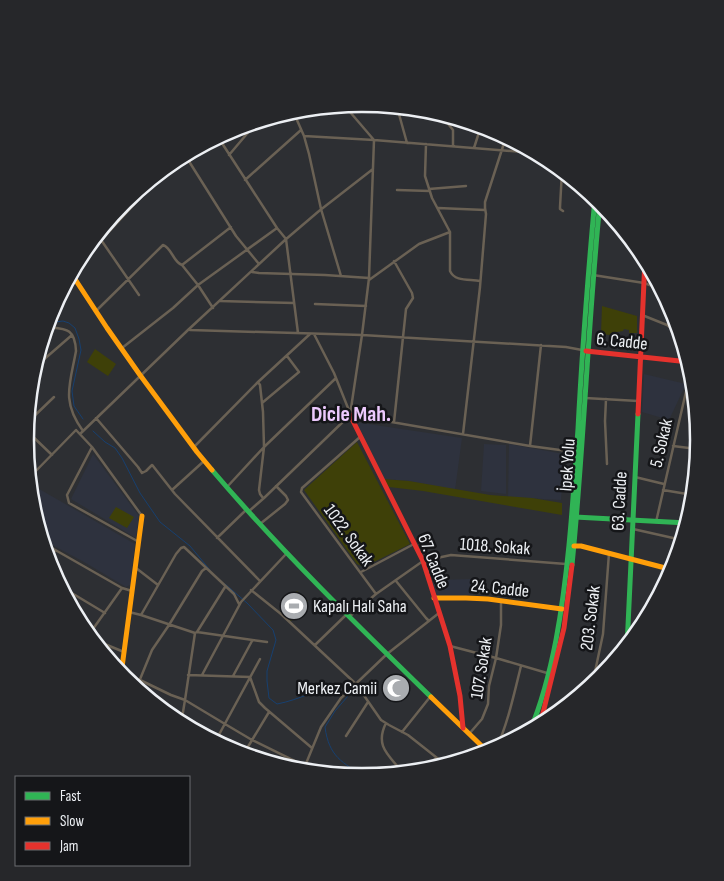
<svg xmlns="http://www.w3.org/2000/svg" width="724" height="881" viewBox="0 0 724 881" font-family="'Sofia Sans Condensed',sans-serif">
	<rect width="100%" height="100%" fill="#2d2f33"/>
	<path fill="#2e323e" d="M644,374L686,384L669,420L642,412Z
		M355,422L462,438L455,490L409,481L382,479Z
		M484,444L506,445V494L481,491Z
		M509,444L564,454L561,500L508,497Z
		M93,454L139,516L136,538L71,499Z
		M34,486L135,544L130,585L126,587L84,562L41,539L31,506L30,491Z
		M474,579L473,595L437,596L436,595L432,580Z"/>
	<path fill="#3e4008" d="M602,306L637,316V333H629V330L624,329L623,331L611,333L610,335L601,334Z
		M95,349L116,364L108,376L87,362Z
		M357,442L410,544L364,567L357,564L304,490Z
		M382,479L409,481L490,495L532,498L562,503V515L423,491L389,487Z
		M116,507L134,517L127,528L109,518Z
		M297,591L308,601L291,621L280,610Z"/>
	<g fill="none" stroke-linecap="round" stroke-linejoin="round">
		<path stroke="#174070" stroke-width="1" d="M47,323L63,321L69,323L75,328L79,339L81,350L72,391L74,406L83,419
			M93,431L105,442L115,448L122,458L140,493L160,522L190,546L210,570
			M225,584L247,603L273,630L276,640L267,671V681L269,698L277,704C299,700 319,688 341,686L345,689L348,696L335,711L325,727C329,757 342,762 365,777"/>
		<path stroke="#6a6154" stroke-width="2.5" d="M397,107L407,143
			M293,111L304,136L309,154L321,209L341,276
			M444,115L449,125L453,130V146
			M304,136L374,140L535,153
			M218,137L277,228L286,239L298,333
			M426,144L425,176L432,198L450,232V271C455,282 469,279 480,281
			M474,148L481,126
			M185,155L236,236L259,264
			M229,155L257,122
			M562,171L560,207V209L563,211
			M245,180L301,130
			M429,189L466,186
			M397,190L430,191
			M438,208L485,210
			M97,234L139,295
			M394,261L412,293L413,298L406,309L394,422
			M182,265L198,285L213,308
			M252,272L259,273L325,275L369,278
			M71,273L173,162
			M593,275L644,283L661,289
			M369,280L419,244L450,232
			M220,301L294,303
			M315,304L366,306
			M96,311L163,245C172,248 173,262 182,265L231,227
			M642,315L667,325L680,335
			M46,327C65,329 75,327 76,351C70,384 61,401 83,431
			M190,330L362,335L566,347L582,350
			M314,334L334,373L350,413
			M122,348L173,308L198,285L277,228
			M34,368L72,335
			M258,382L260,385L263,412L264,447L259,490L260,494L263,498
			M686,393L695,395
			M585,398L638,401
			M606,399L605,421L607,464
			M262,403L299,372L287,356
			M351,415L530,446L575,452
			M96,418L138,467L142,473L146,471L152,465L153,466L175,494L260,581
			M27,423L54,397
			M26,430L52,455
			M80,434L188,330L285,240L319,211L373,169
			M463,434L480,287L486,214L485,208V202L506,137
			M360,437L302,488L301,492L376,594
			M530,446L541,345
			M673,446L697,449
			M92,447L67,495L69,503L139,542
			M193,448L258,382L310,334
			M635,477L664,484
			M29,478L76,430L92,447L142,516
			M227,487L264,447L336,378
			M172,490L204,461
			M663,490L693,495
			M692,508L698,433
			M248,512L264,498L350,415L362,335L369,278L374,140L344,105
			M656,522L691,370
			M260,524L285,504L288,500L286,496L276,486
			M633,529L682,540
			M217,538L246,510
			M43,543L122,588L132,591
			M48,562L55,550
			M136,568L158,585
			M361,572L414,544
			M396,581L426,618L429,621
			M60,586L105,613
			M251,590L281,614L356,684L381,720L389,725L408,735L446,765
			M129,612L141,615L195,633L197,632L267,642
			M141,615L176,554L181,548L184,547L234,594L239,604
			M349,617L376,594L423,561L451,555L566,564
			M197,632L225,587
			M88,636L122,588
			M90,638L124,652
			M315,645L347,614
			M450,646L496,658L547,673
			M188,675L250,677L259,702L265,708L312,748
			M202,675L241,602L287,553
			M233,676L252,641
			M140,680L171,695L185,700L225,724L252,740L305,766L317,773
			M592,686L603,634L609,553
			M136,689L152,650L169,625L202,571L206,568
			M386,723C374,747 390,756 403,773
			M181,724L185,700L195,633
			M402,732L430,697
			M469,734L482,719L488,704L489,686L496,658L501,625V601
			M346,736L368,702
			M215,742L260,659
			M496,749C508,723 514,694 521,666
			M243,755L269,712
			M305,766L321,727L341,698L387,654L439,613
			M423,771L436,758"/>
		<path stroke="#30b455" stroke-width="5" d="M212,470C280,550 356,624 431,697
			M575,517L687,523
			M572,565C584,444 588,323 600,202
			M627,647L638,414
			M530,731C542,702 550,671 556,640C569,570 573,499 578,429C582,352 588,275 595,198"/>
		<path stroke="#ff9f0a" stroke-width="5" d="M71,273L107,328L140,375L197,452L212,470
			M574,546H581L673,570
			M434,598H466L488,599L562,609
			M121,675L142,516
			M431,697L489,753"/>
		<path stroke="#e5322d" stroke-width="5" d="M586,351L689,362
			M638,414L645,259
			M350,415L423,561L450,646L460,696L463,728
			M538,727L542,717L564,628L572,565"/>
	</g>
	<defs>
		<symbol id="stadium-disc" viewBox="-11 -11 22 22"><circle r="9.5" fill="#a9acb0" stroke="#151619"/><path d="M0-5a6.5 5 0 1 0 0 10a6.5 5 0 1 0 0-10ZM-3.5-1.8h7v3.6h-7Z" fill="#fff"/></symbol>
		<symbol id="mosque-disc" viewBox="-11 -11 22 22"><circle r="9.5" fill="#a9acb0" stroke="#151619"/><path d="M3.5-4.9A6 6 0 1 0 3.5 4.9A5 5 0 1 1 3.5-4.9Z" fill="#fff"/></symbol>
	</defs>
	<g fill-rule="evenodd">
		<use href="#stadium-disc" x="278" y="590" width="32" height="32"/>
		<use href="#mosque-disc" x="380" y="672" width="32" height="32"/>
	</g>
	<g text-anchor="middle" stroke-width="5" stroke-linejoin="round" paint-order="stroke">
		<g font-size="18" fill="#eceff3" stroke="#151619">
			<text transform="translate(622 341) rotate(6)" y="6">6. Cadde</text>
			<text transform="translate(661 443) rotate(-77)" y="6">5. Sokak</text>
			<text transform="translate(567 465) rotate(-86)" y="6">İpek Yolu</text>
			<text transform="translate(619 501) rotate(-87)" y="6">63. Cadde</text>
			<text transform="translate(349 535) rotate(54)" y="6">1022. Sokak</text>
			<text transform="translate(495 546) rotate(4)" y="6">1018. Sokak</text>
			<text transform="translate(434 561) rotate(68)" y="6">67. Cadde</text>
			<text transform="translate(500 588) rotate(6)" y="6">24. Cadde</text>
			<text transform="translate(590 618) rotate(-83)" y="6">203. Sokak</text>
			<text transform="translate(481 668) rotate(-81)" y="6">107. Sokak</text>
		</g>
		<g font-size="18" fill="#eceff3" stroke="#151619" text-anchor="start">
			<text x="313" y="612">Kapalı Halı Saha</text>
			<text x="377" y="694" text-anchor="end">Merkez Camii</text>
		</g>
		<g font-size="22" font-weight="bold" fill="#ecc9fd" stroke="#151619">
			<text x="351" y="421">Dicle Mah.</text>
		</g>
	</g>
	<path d="M0 0H724V881H0ZM34 440a328 328 0 1 1 656 0a328 328 0 1 1-656 0Z" fill="#26272a" fill-rule="evenodd"/>
	<path fill="none" stroke="#eceff3" stroke-width="2.5" d="M34 440a328 328 0 1 1 656 0a328 328 0 1 1-656 0Z"/>
	<rect x="15" y="776" width="175" height="90" fill="#151619" stroke="#6b6d70"/>
	<rect x="25" y="792" width="25" height="8" fill="#30b455" stroke="#6b6d70"/>
	<text x="60" y="801" font-size="15" fill="#eceff3">Fast</text>
	<rect x="25" y="817" width="25" height="8" fill="#ff9f0a" stroke="#6b6d70"/>
	<text x="60" y="826" font-size="15" fill="#eceff3">Slow</text>
	<rect x="25" y="842" width="25" height="8" fill="#e5322d" stroke="#6b6d70"/>
	<text x="60" y="851" font-size="15" fill="#eceff3">Jam</text>
</svg>
